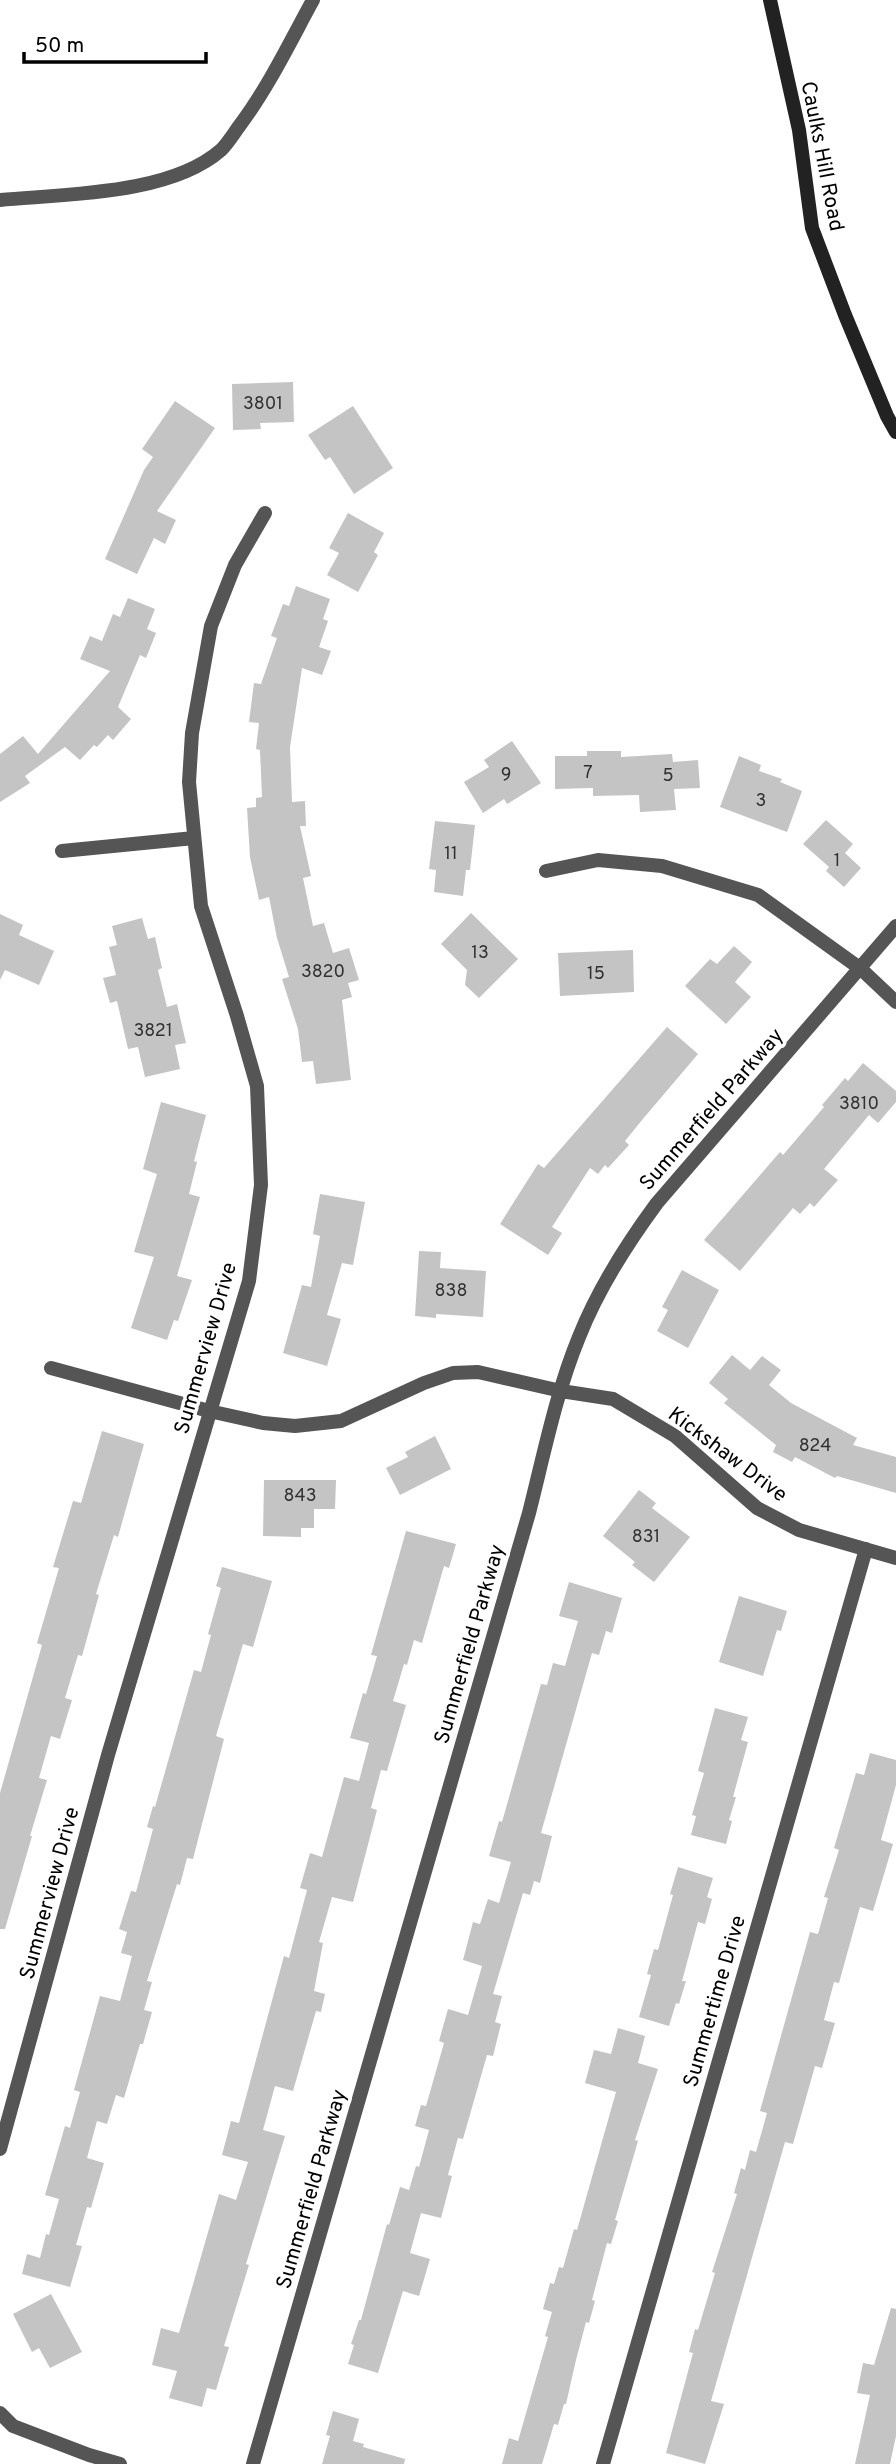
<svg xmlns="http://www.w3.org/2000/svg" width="896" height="2464" viewBox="0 0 896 2464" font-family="Overpass,sans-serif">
	<rect width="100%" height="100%" fill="#fff"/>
	<path fill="#c4c4c4" d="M293,382L294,422L260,423L261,429L233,430L232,384Z
		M175,401L215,428L157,511L176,520L165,544L154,538L137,574L105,559L144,470L153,457L142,449Z
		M353,406L393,468L354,494L330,457L325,460L308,435Z
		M348,513L384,533L374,552L378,555L358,592L327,575L339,553L329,548Z
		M296,586L330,599L323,619L328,621L319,647L331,651L322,675L302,668L290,747L292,802L305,801L306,826H300L311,876L303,878L313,926L324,923L333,953L349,948L359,980L348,983L352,997L342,1000L351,1080L316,1084L313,1061L302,1062L298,1029L282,979L289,977L277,938L269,897L259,900L250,857L247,808L256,807V798L262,797L260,750L256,749L259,723L249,722L254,683L261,684L277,638L271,636L283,604L289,606Z
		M128,598L155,609L147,629L156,633L146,658L140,655L118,707L131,719L113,740L108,735L97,747L94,745L80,760L65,747L25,776L30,783L0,802V754L23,736L38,754L110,671L80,659L90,636L102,641L113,614L120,617Z
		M512,741L541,783L507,804L504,799L483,813L464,782L489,767L484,760Z
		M587,751H621V757L672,754L673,762L698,760L700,788L674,789L676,810L640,812L639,795L593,796V788L555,789V756H587Z
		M739,756L761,765L759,771L782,779L780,782L802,791L787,832L720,807Z
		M826,820L853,844L845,853L861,868L844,887L826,871L829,867L803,844Z
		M435,821L475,825L470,870H466L463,896L434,892L436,870L429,869Z
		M471,913L518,959L479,998L465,985L467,970L441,944Z
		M0,914L23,925L19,935L54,951L39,985L5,970L0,980Z
		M142,918L148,939L155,937L162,968L158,970L167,1007L177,1004L186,1043L175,1045L180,1069L145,1077L138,1047L128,1049L117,1001L110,1003L103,978L116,975L109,947L117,945L112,926Z
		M734,946L752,962L735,982L751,997L726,1024L685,986L710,959L717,964Z
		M633,950L634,992L560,996L558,953Z
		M667,1027L698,1054L642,1120L625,1141L629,1145L608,1168L605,1165L598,1174L590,1168L552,1227L562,1233L548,1255L500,1224L538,1164L544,1168Z
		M863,1063L896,1091V1102L878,1123L869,1115L824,1169L838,1180L814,1207L810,1203L800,1214L793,1208L740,1271L704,1240L780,1152L783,1155L824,1107L822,1105L845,1078L848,1081Z
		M161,1102L206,1115L194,1161L197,1162L189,1194L200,1197L177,1276L192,1280L178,1321L174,1320L167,1340L131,1328L154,1257L134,1252L157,1174L143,1169Z
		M320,1194L365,1202L353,1265L342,1263L327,1315L341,1319L327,1366L283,1353L302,1285L311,1287L320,1236L313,1234Z
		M419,1251L441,1252L440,1268L486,1271L483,1317L436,1314V1318L415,1316Z
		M682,1270L719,1290L688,1348L657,1331L668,1310L662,1307Z
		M732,1355L750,1370L762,1356L781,1370L769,1385L791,1403L857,1438L853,1445L896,1457V1493L837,1476L835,1478L795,1457L792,1462L773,1452L776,1445L724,1403L728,1399L709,1383Z
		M102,1431L144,1444L118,1537L114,1535L96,1594L99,1595L82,1656L78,1655L65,1698L72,1700L60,1739L51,1736L39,1778L47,1780L30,1836H32L5,1929H0V1793L42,1645L37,1643L59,1568L53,1567L73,1501L81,1503Z
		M435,1436L451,1469L400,1495L386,1468L408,1457L405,1452Z
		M264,1480H336L335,1509H314V1528H301V1537L263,1536Z
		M639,1490L656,1503L652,1508L690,1537L654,1582L632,1565L635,1562L603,1536Z
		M406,1531L456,1544L449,1568L444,1566L422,1643L414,1640L407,1665L404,1664L393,1701L406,1705L387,1771L381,1770L371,1808L377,1810L353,1902L332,1897L319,1942L323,1943L314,1991L325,1994L321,2012L316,2011L293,2091L275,2086L263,2130L285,2136L246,2264L249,2265L224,2346L229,2347L216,2390L207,2388L202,2407L169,2398L177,2371L152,2365L161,2328L179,2333L219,2194L236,2200L248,2162L222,2155L231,2121L239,2123L284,1956L289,1958L307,1890L300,1888L310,1853L322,1857L344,1777L359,1781L369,1743L350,1738L363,1693L366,1694L377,1656L371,1655Z
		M222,1567L272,1581L253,1647L243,1644L216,1736L224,1739L193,1859L187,1858L180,1885L177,1884L147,1981L152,1982L144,2010L152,2012L143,2044H140L124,2098L116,2095L107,2124L97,2121L87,2158L104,2163L91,2208L87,2207L76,2245L82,2246L70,2287L22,2274L27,2254L40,2258L46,2234L49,2235L59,2199L45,2195L65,2126L70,2128L80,2092L74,2090L100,1996L120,2001L132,1956L121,1953L127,1932L119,1929L131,1891L136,1892L153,1829L147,1827L153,1806L155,1807L194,1670L201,1672L211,1635L208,1634L221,1588L216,1586Z
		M569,1582L622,1598L612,1633L606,1631L599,1655L592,1653L541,1833L552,1836L540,1883L534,1881L530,1895L523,1893L493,1994L502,1996L495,2022L501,2024L493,2056L487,2055L463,2139L458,2138L448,2175L452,2176L441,2218L421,2213L410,2253L430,2259L419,2296L403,2291L378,2373L348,2364L354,2345L351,2344L359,2320H361L387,2224L389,2225L400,2187L409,2190L416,2166L419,2167L429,2130L415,2126L421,2105L426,2106L444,2043L439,2041L448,2009L468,2015L482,1966L463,1960L473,1922L480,1924L488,1899L499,1903L511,1862L489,1856L499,1821L502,1822L541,1684L547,1685L553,1663L565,1666L578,1621L559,1616Z
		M739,1596L787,1611L781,1631L777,1630L763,1676L719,1662Z
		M715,1708L748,1717L741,1740L748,1742L733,1797H736L729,1820L732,1821L726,1844L691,1835L696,1816L692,1815L704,1773L698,1771Z
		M870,1753L896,1760V1785L881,1840L893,1844L873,1911L860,1907L839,1983L834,1982L824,2020L835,2023L822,2068L815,2066L793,2144L785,2142L711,2401L724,2404L705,2464L666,2453L693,2353L689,2352L695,2329L698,2330L715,2273L712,2272L737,2194L734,2193L741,2168L745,2170L750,2150L756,2152L767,2113L760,2111L810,1932L818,1934L828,1898L824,1897L839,1850L834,1848L856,1773L864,1775Z
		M678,1867L713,1878L707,1897L712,1899L705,1924L698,1922L682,1981H686L679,2004L676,2003L669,2026L639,2017L651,1975L647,1974L654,1949L658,1950L673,1895L670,1894Z
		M618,2028L645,2036L638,2063L658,2069L635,2140L638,2141L615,2220L618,2221L611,2244L607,2243L592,2300L595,2301L589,2323L586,2322L576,2360L566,2404H564L558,2425L554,2424L542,2464H502L509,2438L518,2441L548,2337L545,2336L552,2312L543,2309L550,2283L554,2284L559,2267L563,2268L574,2229L577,2230L616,2092L585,2083L594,2050L611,2054Z
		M51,2294L82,2352L50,2368L39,2348L32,2352L13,2314Z
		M891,2308L896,2309V2436L890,2464H855L870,2395L857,2393L863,2363L874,2365Z
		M333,2411L359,2419L353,2441L364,2444L363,2447L405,2459L404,2464H322L330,2436L326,2435Z"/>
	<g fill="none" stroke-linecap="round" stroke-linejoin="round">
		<path stroke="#555" stroke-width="14" d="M0,200C65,194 170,195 221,150C228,143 234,133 240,125C269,86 290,42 313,0
			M62,851L194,838
			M546,871L598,860L662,866L758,895L861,969L896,1002
			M51,1368L209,1411L263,1423L295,1426L341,1421L424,1383L453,1373L478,1372L561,1391L613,1399L675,1436L757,1508L799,1530L896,1558
			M0,2149L108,1755L249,1281L261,1185L257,1086L237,1016L201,906L189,782L192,733L211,626L235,565L265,513
			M0,2413L13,2426L89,2455L120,2464
			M253,2464L529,1513C544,1454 556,1393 579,1337C598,1289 626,1245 657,1203L896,926
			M603,2464L866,1549"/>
		<path stroke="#222" stroke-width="14" d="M770,0L799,130L812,228L845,315L887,416L896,432"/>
	</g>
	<g text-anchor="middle" stroke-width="7" stroke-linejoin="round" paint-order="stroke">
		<g font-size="18" fill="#313131">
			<text x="263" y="409">3801</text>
			<text x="588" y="778">7</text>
			<text x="506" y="780">9</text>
			<text x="668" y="781">5</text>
			<text x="761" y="806">3</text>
			<text x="451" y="859">11</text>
			<text x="837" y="866">1</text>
			<text x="480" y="958">13</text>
			<text x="323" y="977">3820</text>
			<text x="596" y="979">15</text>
			<text x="153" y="1036">3821</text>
			<text x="859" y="1109">3810</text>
			<text x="451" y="1296">838</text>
			<text x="815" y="1451">824</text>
			<text x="300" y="1501">843</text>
			<text x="646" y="1542">831</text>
		</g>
		<g font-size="21" fill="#000" stroke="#fff">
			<text transform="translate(823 156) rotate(79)" y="7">Caulks Hill Road</text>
			<text transform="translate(711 1109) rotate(-49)" y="7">Summerfield Parkway</text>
			<text transform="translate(205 1348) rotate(-74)" y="7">Summerview Drive</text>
			<text transform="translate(728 1454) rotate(37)" y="7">Kickshaw Drive</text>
			<text transform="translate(469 1644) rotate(-74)" y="7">Summerfield Parkway</text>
			<text transform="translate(49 1893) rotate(-75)" y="7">Summerview Drive</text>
			<text transform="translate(714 2001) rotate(-74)" y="7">Summertime Drive</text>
			<text transform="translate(311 2189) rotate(-74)" y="7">Summerfield Parkway</text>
		</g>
	</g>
	<path d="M24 52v10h182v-10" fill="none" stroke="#000000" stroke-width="3.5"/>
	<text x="35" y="52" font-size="21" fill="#000000" stroke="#ffffff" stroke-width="5" paint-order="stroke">50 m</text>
</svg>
